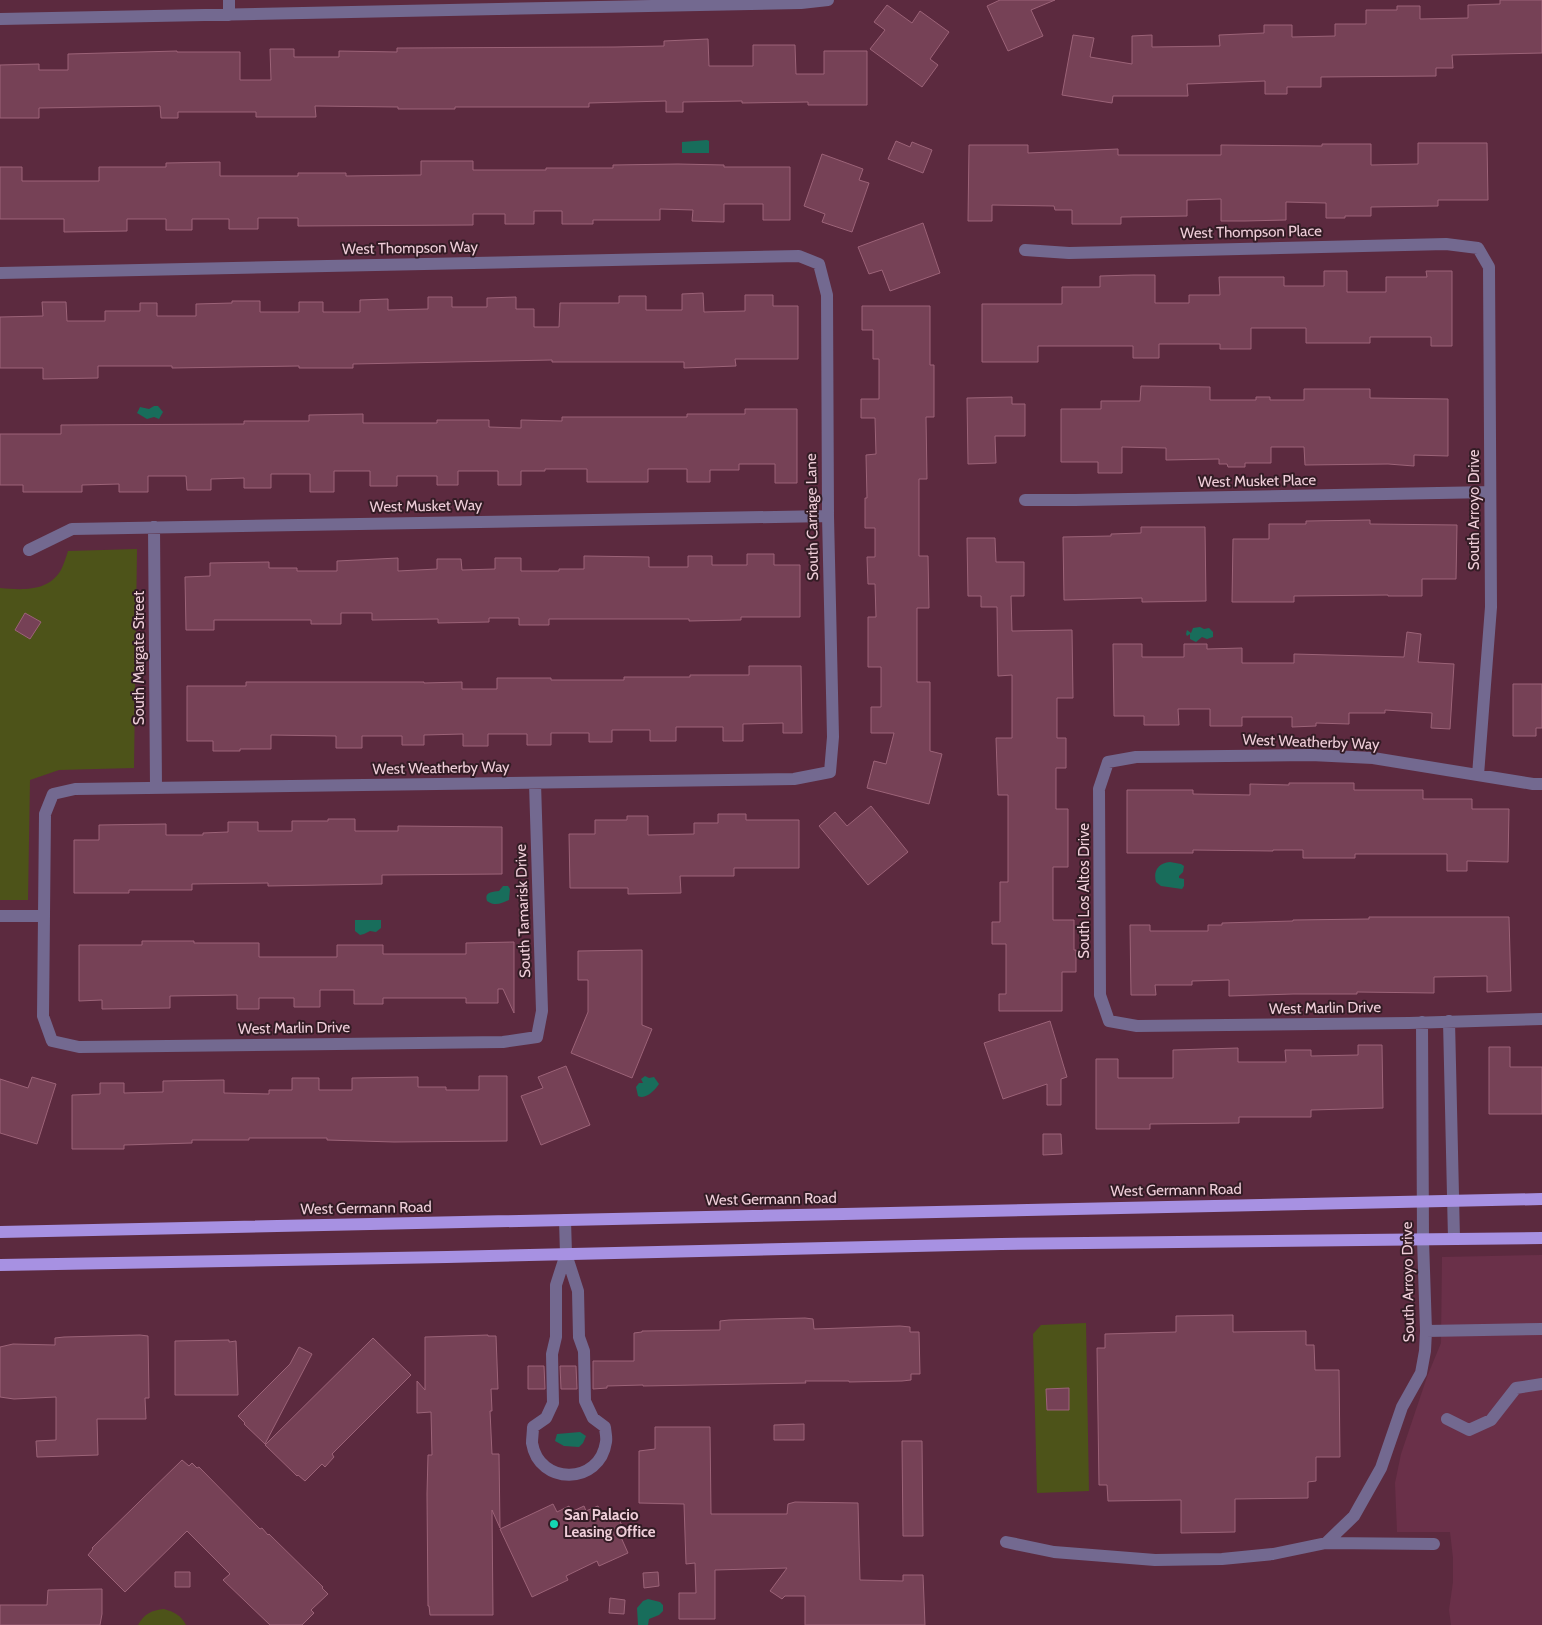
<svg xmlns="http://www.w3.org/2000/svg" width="1542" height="1625" viewBox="0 0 1542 1625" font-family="Cabin,sans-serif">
	<rect width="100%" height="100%" fill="#5c2a3f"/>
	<path fill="#6a3049" d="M1542,1255V1625H1451L1449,1610L1453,1582V1558L1450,1532H1397L1395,1483L1401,1454L1427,1377L1441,1343L1442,1257Z"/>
	<path fill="#4d5319" d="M137,549L134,768L59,770L30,780L28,900H0V588C22,590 48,592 61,570C64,564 66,557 68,551Z
		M1086,1323L1089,1491L1037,1493L1033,1334L1041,1325Z
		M164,1609C174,1612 181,1615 186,1625H138C144,1614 152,1610 164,1609Z"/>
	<path fill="#186d5b" d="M707,140L709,141V153H682V142Z
		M154,406H158L163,412L159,419L154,417L147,419L137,413L140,407L149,409Z
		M1200,627L1204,629L1209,628L1213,632V637L1207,639L1202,637L1196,642L1190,639V634L1187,636L1186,634L1187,630L1191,633L1193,628Z
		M1170,862L1181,864L1184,866L1183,872L1179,876V878L1184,879V886L1182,889L1161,886L1156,882C1153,871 1158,863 1170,862Z
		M503,886H508L510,889L509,900C501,903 496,907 487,901C484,892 492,892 499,891Z
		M355,920H381V928L376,932L370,931L364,934L360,935L355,931Z
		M645,1076L649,1078L654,1077L659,1084C655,1090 646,1100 638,1096L636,1087L639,1083H643L641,1079Z
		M580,1432L586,1436L583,1443L579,1447L564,1446L555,1441L557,1434Z
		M648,1599L660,1602L663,1605V1611L659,1615L649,1619L648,1625H638L637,1608L643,1601Z"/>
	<path fill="#764156" stroke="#9c6378" d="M1000,0H1055L1031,10L1043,36L1008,51L987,6Z
		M1500,0H1542V53L1452,55L1453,68H1436V76L1321,77V87H1287V94H1265V81L1187,84L1188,96H1113L1112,103L1062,95L1073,35L1094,38L1090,57L1132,64V36L1152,35V47L1220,46L1219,35L1264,33V25H1292V37L1335,36V24H1366V10H1397V6H1420V19L1468,18V5L1500,4Z
		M887,5L912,23L920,11L949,32L930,59L938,65L922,87L870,49L885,30L874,22Z
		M708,39L709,66H753V45H795L796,74H824V51H867V105H808V102L742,103V101L683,102V112H666V101L589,103V107H455V109H398V107L315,106L316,117H256V112H178V118H161L160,106L39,108V118H0V65L39,64V70H68V54L177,51V52H240V80H271L270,49H294V57H339V51L397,52V48L615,47L664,46V41Z
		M896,141L910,147L912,142L932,150L923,173L888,159Z
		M1418,143H1487L1488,200H1438V206L1371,207V216H1345V218H1326V203L1286,202V220L1245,221H1221V199L1187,200V216L1121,217V224H1072V210H1055L1054,206L992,205V221H968L969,145H1028V153L1118,149V155H1221V145L1322,146V144H1371V165L1418,164Z
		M822,154L863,169L859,180L869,183L852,232L822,222L825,214L804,206Z
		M421,161H473V170H546V168H613V165L678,164L724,165V167H790V220H763V204H724V222L692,221L693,210L660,209V220H593V224H562V211H534V224H505V214H473V225L298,226V218H258V229H229V219H192V230H166V219H127V231L64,232V219H0V167H22V181H99V167H166V163L220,162V176H298V173H346V176L421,175Z
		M923,223L940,273L890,291L882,270L869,274L858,247Z
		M1324,271H1347V292H1386V277H1427L1426,271H1452V346H1431V337H1370V343H1306V328H1251V349H1220V344H1159V358H1133V346H1038V362H982V304H1062V287H1100V276L1133,275H1155V303H1189V295H1220L1219,277H1284V286H1324Z
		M703,293L704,312L745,311V295H773V306H798V359H735L736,366L684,368V362H552V360L353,364V368H299V366L172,368V366H98V378L43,379V368H0V317L43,316L42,302H66L67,321H105V311H140V303H157V316H196V304L232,303V301H260V312H299V302H323V312H360V300L388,299V310L428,309V297H452V307H487V298L516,297V309H534V327H559L560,303H619V296H646V310H682V294Z
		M862,306H930V365H934V417H926L927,479H919V556H928L929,608H917V682H930V751L942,754L929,804L867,788L874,761L886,764L894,733H871V707H881V667H868V617H876L875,584H868L867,557H875V528H865V498H867L866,455L876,454L875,418H861V399H879V359H873V330H862Z
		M1141,386L1210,387V400H1256V397H1270V400H1304V389H1370V398L1448,399V456L1414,455V466L1388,464L1305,465L1304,447H1271V463H1245V467H1228L1227,464H1219V459L1166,460V448L1122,447V473H1098V462H1061V409H1101V401H1140Z
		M1012,397V404H1025V436H995L996,463L968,464L967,398Z
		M745,409H797V483H775V464H739V470H710V482H687V469H648V482H587V469H545V471H521V485H498V471H458V485H437V476H397V486H370V471H334V492H310V474H271V488H244V478L211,479V490H187L186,476H148V492H119V484L82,485V492H23V485H0V434H61V425L244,424V421H309V415L363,414V423H437V420H489V427L521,428V420L562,421V417H687V414H745Z
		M1370,520V524L1457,525L1456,579H1422V596H1388V595L1294,596V602H1232L1233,539H1269V524H1306V521Z
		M1141,527H1205L1206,601L1142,602V598L1064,600L1063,537L1111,536V534L1141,533Z
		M967,538H995L996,562H1024V596H1011L1012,631L1072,630L1073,698H1057V738H1066V768H1056V809H1068V867H1053V920H1074V950H1076V972H1062V1011H999V994H1006V944H992V922H1000V882H1008V795H998L996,738H1012V675L998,676L997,607H981V596H968Z
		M747,554H774V565H800V617H741V620L689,621V619H549V625H519V618H489V622L438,623V619L372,620V613H341V624H311V620H214V630H186L185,577L210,576V563L269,562V568H297V571H337V561L398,558V571L437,569V559H461L462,570L495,569V558H521V571H559V569H584V556L649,557V567H688V556H712V565H747Z
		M25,613L41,622L30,639L15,630Z
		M1407,632L1421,634L1418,662L1454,664L1450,729L1431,728L1432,713L1385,710V713H1349V724L1316,723V726L1292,727V717H1242V726H1210V709H1178L1179,725H1144V716H1114L1113,644H1142V657H1184V644H1207V649L1242,648V663H1294V654L1404,657Z
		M749,666H801L802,733H783V723L743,724V741H723V727H676V741H650V730H612V742H589V733H551V745H527V734H488V746H463V734L424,735V745H402V736H362V748H336V736L271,735V749H240V751H213V741H187V686H246V682H424V683L462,682V689H497V678H551V680H624V677H690V675H749Z
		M1513,684H1542V728H1536V736H1513Z
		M1289,783H1354V790H1423V799H1472V809H1509L1508,862L1467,861V871H1447V854H1355V858H1303V850H1273V851L1193,850V853H1127V790H1193V794L1250,795V784L1289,785Z
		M871,806L908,852L868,885L819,826L835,812L847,826Z
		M718,814H746V820H799V868H734V876H680L681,893L628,894V888H570L569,834H595V820H627V816H648V835L694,834V823H718Z
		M328,819H355V831H398V826L502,827V874L382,875V884L268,886V883L192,884V890H129V893H74V840H99V825L166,824V835H203V833L228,832V822H258V831H292V821H328Z
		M1369,917H1509L1511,991L1487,992V976L1434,977V993L1357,992V994H1293L1229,996V980L1192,981V985H1155L1156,995H1131L1130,925H1150V931H1208V925H1222V923L1293,921V920L1369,919Z
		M142,941H194V943H259V957H337V945H383V954H466V943L514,942V1013L503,989H498V1003H466V998H383V1004H354V990H320V1007H294V998H259V1009H237V995L170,996V1008L102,1009V1000L79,1001V945H142Z
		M642,950V1025L652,1029L632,1078L571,1053L588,1012V980H578V951Z
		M1050,1021L1067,1077L1061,1079V1105H1047V1084L1003,1099L984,1043Z
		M1358,1045H1382L1383,1108L1311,1110V1117H1239V1123L1150,1124V1129H1096V1059H1118V1078H1173V1050L1238,1048V1062H1286L1285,1050H1311V1056L1358,1055Z
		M1489,1047H1510V1067H1542V1114H1489Z
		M566,1066L590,1125L541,1145L521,1096L543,1088L538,1077Z
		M479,1076H507V1141L394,1142L327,1140V1138H249V1140H192V1143L124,1145V1149H72V1095L100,1094V1083H124V1093L163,1092V1081L224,1080V1093L269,1094V1090H292V1078H319V1090H352V1078L418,1077V1087H446V1090H479Z
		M32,1077L56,1084L37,1144L0,1133V1079L28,1088Z
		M1043,1134H1061L1062,1154L1043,1155Z
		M1233,1315V1332L1306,1331V1345H1314L1315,1370H1339L1340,1457H1316V1481L1308,1482V1498L1235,1499V1532L1181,1533V1500L1108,1501L1107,1485H1099L1097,1348H1105V1334L1176,1332V1316Z
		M805,1318L813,1319L814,1329L900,1326L910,1327V1332H919L920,1374H911V1380L902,1381L849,1382V1381H805L806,1383L643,1386V1385L607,1386V1388L593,1389V1361H634V1333L642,1332V1331L720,1330V1321L729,1320Z
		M140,1335L148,1336L149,1398H145L146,1419H97L98,1455L37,1457L36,1441L56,1440V1397L14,1399L0,1397V1347L13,1344L55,1345V1338L64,1337Z
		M488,1335V1336H496L498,1389H491L492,1411H490L492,1454H499L500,1528L492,1510L493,1615H430L429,1606H428L427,1494L428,1455H432L431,1412L417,1413V1381L425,1390V1337Z
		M373,1338L411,1375L332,1454L334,1457L325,1467L322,1464L305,1481L298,1475L297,1476L265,1445Z
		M229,1340V1342L236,1341L238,1395H175V1341Z
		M299,1347L312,1354L265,1444L244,1424L245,1423L238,1416L290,1364Z
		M528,1366H544L545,1389H528Z
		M560,1366H576L577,1389H561Z
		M1069,1388V1410H1047L1046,1389Z
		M804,1424V1440H774V1425Z
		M655,1427H710L711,1514H787L788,1504L795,1502L858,1503L860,1580L903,1581V1575H923L925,1625H805V1596H785L782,1599L770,1591L787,1568L715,1570V1619H679V1593H696L695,1563L686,1564L684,1504L639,1503V1451L655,1449Z
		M902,1441H922L923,1536H903Z
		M182,1460L189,1466L192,1463L197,1468L199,1467L260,1529L262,1528L268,1535L269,1534L323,1587L322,1588L328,1594L311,1610L314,1613L302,1625H270L223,1580L230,1574L187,1531L125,1592L88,1555L93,1549L92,1548Z
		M553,1504L557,1512L569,1506L571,1512L584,1506L586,1511L598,1506L604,1518L616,1513L625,1532L620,1535L628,1553L599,1566L597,1561L566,1576L568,1580L532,1597L500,1529Z
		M175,1572H190V1587H175Z
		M658,1572L659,1586L644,1588L643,1573Z
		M102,1589V1614L100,1625H0V1605H47L48,1590Z
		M610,1598L625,1600L624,1614L609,1613Z"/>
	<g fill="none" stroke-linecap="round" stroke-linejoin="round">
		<path stroke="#736990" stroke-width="12" d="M229,0V15
			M0,19L801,3L828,0
			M1025,250L1069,253L1446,244L1478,248L1489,267L1491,607L1478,775
			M0,273L799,256L819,264L827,295L828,516L833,737L830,772L794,779L75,789L53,794L45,814L43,1016L52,1041L79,1047L503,1042L537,1037L542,1011L535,783
			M1025,500H1075L1490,492
			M154,527L156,788
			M29,550L72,529L828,516
			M1542,784H1533L1373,758L1311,755L1136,757L1108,762L1099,789L1100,995L1109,1021L1137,1026L1409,1023L1542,1019
			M0,916H44
			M1449,1021L1454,1239
			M565,1220L566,1254L578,1291L579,1337L584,1351L585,1401L593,1418L605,1427C605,1431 607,1437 606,1442C600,1485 539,1486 532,1443C532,1438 533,1432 533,1427L546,1418L553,1403L552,1354L556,1337V1285L566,1254
			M1426,1331L1542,1329
			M1447,1419L1469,1430L1491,1420L1516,1388L1542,1384
			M1006,1542L1054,1552L1155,1560L1222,1559L1273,1554L1326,1543L1434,1544
			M1326,1543L1354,1516L1381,1468L1402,1407L1421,1373L1425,1351L1426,1331L1423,1240L1422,1022"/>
		<path stroke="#a791e2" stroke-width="12" d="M0,1232L1542,1199
			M0,1265L447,1257L1001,1244L1542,1238"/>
	</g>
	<circle fill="#14d5b3" stroke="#331c25" stroke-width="2" cx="554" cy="1524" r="5"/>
	<g text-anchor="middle" stroke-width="4" stroke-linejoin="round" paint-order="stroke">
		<g font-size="15" fill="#efced9" stroke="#331c25">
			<text transform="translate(1251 232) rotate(-1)" y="5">West Thompson Place</text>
			<text transform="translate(410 248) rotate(-1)" y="5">West Thompson Way</text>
			<text transform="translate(1257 481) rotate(-1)" y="5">West Musket Place</text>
			<text transform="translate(426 506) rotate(-1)" y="5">West Musket Way</text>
			<text transform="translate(1474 510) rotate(-90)" y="5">South Arroyo Drive</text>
			<text transform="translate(812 517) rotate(-91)" y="5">South Carriage Lane</text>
			<text transform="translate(139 658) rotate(-90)" y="5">South Margate Street</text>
			<text transform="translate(1311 742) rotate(2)" y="5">West Weatherby Way</text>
			<text transform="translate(441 768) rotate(-1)" y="5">West Weatherby Way</text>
			<text transform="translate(1084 891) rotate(-90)" y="5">South Los Altos Drive</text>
			<text transform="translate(523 911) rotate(-92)" y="5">South Tamarisk Drive</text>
			<text transform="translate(1325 1008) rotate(-1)" y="5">West Marlin Drive</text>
			<text transform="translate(294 1028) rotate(-1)" y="5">West Marlin Drive</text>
			<text transform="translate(1176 1190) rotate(-1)" y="5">West Germann Road</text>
			<text transform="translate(771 1199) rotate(-1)" y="5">West Germann Road</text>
			<text transform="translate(366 1208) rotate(-1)" y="5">West Germann Road</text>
			<text transform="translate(1408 1282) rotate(-91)" y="5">South Arroyo Drive</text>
		</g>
		<g font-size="15" font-weight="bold" fill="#efced9" stroke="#331c25" text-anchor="start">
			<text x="564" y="1520">San Palacio<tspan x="564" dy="17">Leasing Office</tspan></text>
		</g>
	</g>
</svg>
